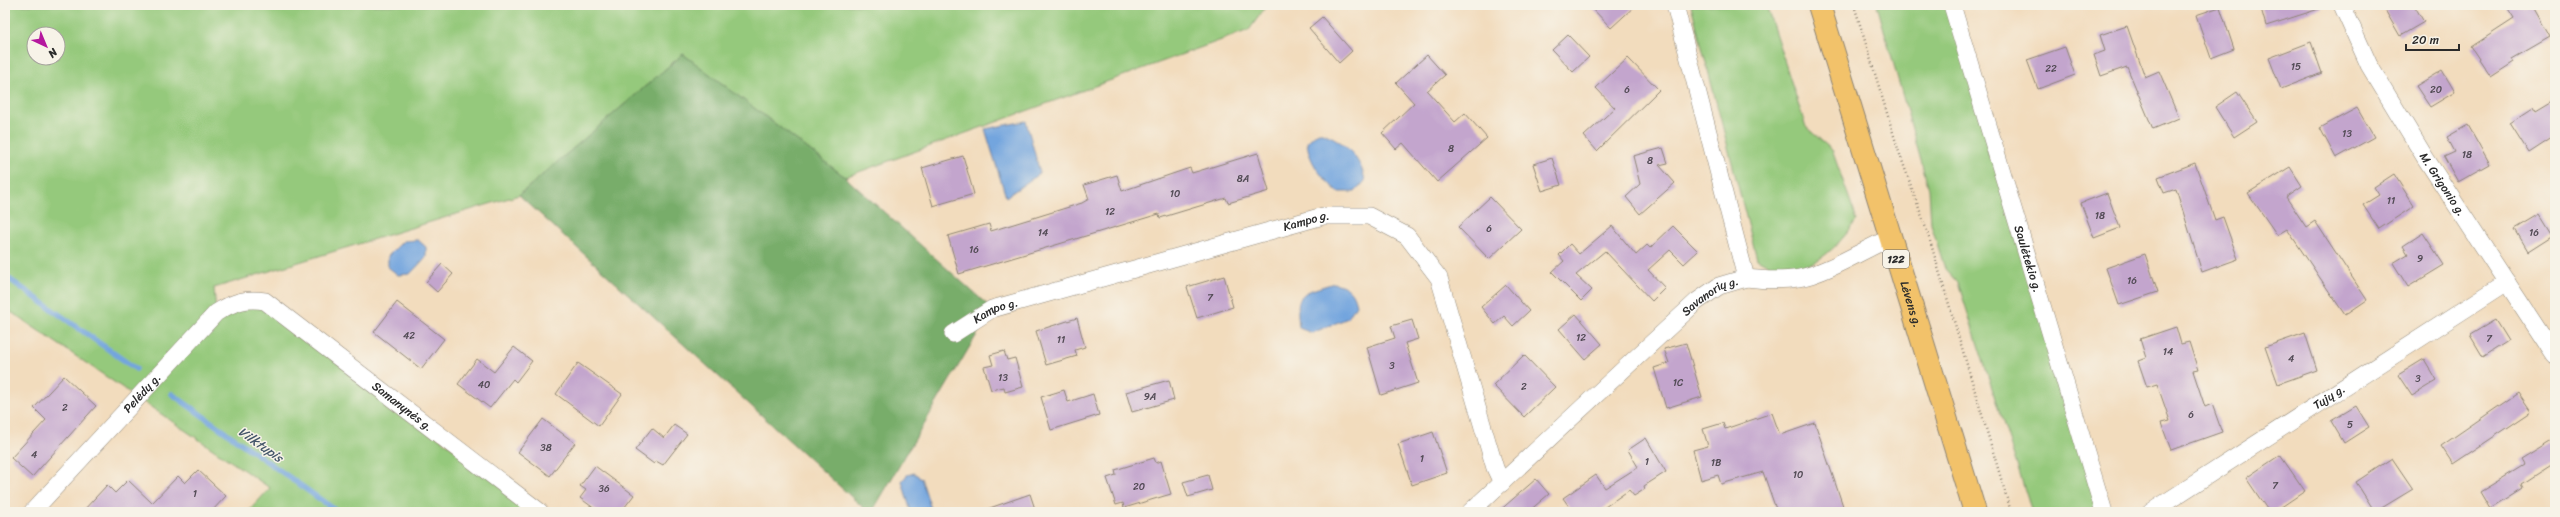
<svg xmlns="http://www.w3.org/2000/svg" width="2560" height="517" viewBox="0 0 2560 517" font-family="Sriracha,sans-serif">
	<rect width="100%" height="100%" fill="#f7f3e8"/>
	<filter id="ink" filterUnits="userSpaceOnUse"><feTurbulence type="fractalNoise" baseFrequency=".025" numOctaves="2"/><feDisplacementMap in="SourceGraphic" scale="8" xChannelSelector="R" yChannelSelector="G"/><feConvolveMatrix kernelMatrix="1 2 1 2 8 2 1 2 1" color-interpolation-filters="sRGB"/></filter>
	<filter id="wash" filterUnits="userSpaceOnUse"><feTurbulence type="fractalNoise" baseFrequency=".012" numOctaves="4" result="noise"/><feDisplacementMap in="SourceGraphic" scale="16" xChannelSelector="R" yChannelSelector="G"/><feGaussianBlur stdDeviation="0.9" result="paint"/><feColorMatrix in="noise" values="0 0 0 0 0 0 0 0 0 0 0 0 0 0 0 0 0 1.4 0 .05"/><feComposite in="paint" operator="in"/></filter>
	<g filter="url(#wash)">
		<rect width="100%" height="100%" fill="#f2dcbd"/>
		<path fill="#95c97b" stroke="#607a53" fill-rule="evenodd" d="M5,5H1267L1249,30L845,177L683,54L519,195L214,288L216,312L249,298L540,512H248L270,488L11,312L5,318ZM34,34H58V58H34Z
			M1691,5H1766L1806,127L1832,150L1857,220C1837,247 1815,273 1777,268C1771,267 1763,262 1757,259Z
			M1877,5H1952L2104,512H2032L1958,283L1945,269L1931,224L1929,189Z"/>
		<path fill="#78ad6b" stroke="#526c4b" d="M683,54L845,177L992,309L872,512H868L519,195Z"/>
		<path fill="#73a5de" stroke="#4f6884" d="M1026,121L1040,173L1006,197L985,129Z
			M1318,132C1341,137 1362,158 1365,181L1355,192H1338C1323,178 1309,164 1307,142Z
			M418,240L426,247V257L410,274L398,275L388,267V256L403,241Z
			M1334,283C1348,286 1353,291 1356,305L1348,318L1312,333L1299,328C1295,290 1301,294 1334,283Z
			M914,473L921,478L932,512H911L902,481L907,475Z"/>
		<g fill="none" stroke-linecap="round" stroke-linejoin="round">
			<path stroke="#73a5de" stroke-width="5.5" d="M5,276L136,369
				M172,394L338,512"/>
		</g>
		<g id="blocks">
			<path fill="#c3a5cd" d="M1589,5H1636L1611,28Z
				M2260,5H2322V8L2266,26Z
				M2393,5H2414L2424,22L2400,36L2385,10Z
				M2505,5H2532L2550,37L2512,59L2514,62L2491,77L2471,47L2514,19Z
				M2220,7L2234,49L2211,58L2196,15Z
				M1322,17L1352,51L1339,63L1309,28Z
				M2127,26L2145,77L2159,71L2179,118L2153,129L2127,67L2101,76L2094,55L2105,51L2100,35Z
				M1568,35L1589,57L1573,72L1552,50Z
				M2311,42L2322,73L2281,89L2269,58Z
				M2065,47L2075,75L2038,89L2027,60Z
				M1427,55L1445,75L1427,91L1455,122L1465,113L1487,138L1437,182L1403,143L1396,149L1382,133L1414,103L1396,83Z
				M1628,58L1659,90L1597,151L1584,136L1615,108L1596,88Z
				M2442,70L2455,92L2430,107L2416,86Z
				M2237,92L2257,122L2234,137L2215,107Z
				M2555,100V136L2529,153L2510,123L2533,108L2535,112Z
				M2357,108L2374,137L2336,158L2320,128Z
				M2468,125L2490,164L2458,182L2444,157L2455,152L2447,137Z
				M1663,148L1668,163L1659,165L1675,183L1640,214L1626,197L1640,184L1633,156Z
				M1258,153L1269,191L1228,203L1226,198L1160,218L1159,214L959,274L948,236L989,224L991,231L1082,203L1089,199L1084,185L1117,175L1122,191L1190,168L1192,173Z
				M963,156L974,194L933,206L922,168Z
				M1552,158L1561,185L1542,191L1533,164Z
				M2195,163L2215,220L2223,217L2238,259L2202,272L2176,189L2164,193L2158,177Z
				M2290,167L2302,186L2286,197L2306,227L2315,221L2367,300L2345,315L2287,229L2277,235L2248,193Z
				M2394,174L2414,206L2379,229L2363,205L2379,195L2374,187Z
				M2107,193L2120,228L2094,238L2081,203Z
				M1490,197L1521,229L1489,259L1458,227Z
				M2540,214L2553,235L2528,251L2515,229Z
				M1612,226L1636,255L1647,245L1650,248L1673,226L1698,251L1684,264L1670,250L1648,270L1665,288L1652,301L1605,251L1576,275L1592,290L1581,301L1552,272L1564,261L1559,255L1570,244L1579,254Z
				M2423,233L2444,265L2408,287L2393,263L2408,254L2403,246Z
				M2145,254L2158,292L2119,305L2106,268Z
				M442,264L453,274L437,292L426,282Z
				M1224,276L1233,307L1197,318L1187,287Z
				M1506,285L1529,311L1513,326L1504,316L1495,324L1481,307Z
				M397,302L444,339L421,369L374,332Z
				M1576,314L1602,344L1585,359L1559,329Z
				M1077,318L1085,347L1075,350L1077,356L1046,365L1036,331Z
				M1412,320L1418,339L1405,343L1418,383L1381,395L1367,347L1395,338L1391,326Z
				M2495,320L2508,341L2483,357L2470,335Z
				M2176,327L2181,344L2189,342L2198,370L2193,371L2205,407L2212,404L2222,432L2171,450L2161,423L2170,421L2157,384L2147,387L2138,361L2146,358L2140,339Z
				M2305,333L2317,370L2278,384L2265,347Z
				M1686,343L1702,397L1666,408L1654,368L1669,363L1664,349Z
				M514,347L532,361L516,382L513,379L490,408L458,384L477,359L494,372Z
				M1004,351L1007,360L1015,358L1023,387L1005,392L1004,387L991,390L984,367L993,365L990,355Z
				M1524,355L1555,387L1524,417L1493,385Z
				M2424,359L2437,381L2412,396L2398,375Z
				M578,363L622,394L599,426L556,394Z
				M64,376L96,406L32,477L11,458L46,420L34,408Z
				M1169,380L1174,400L1132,412L1126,392Z
				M1064,390L1068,402L1093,394L1099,415L1051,430L1041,397Z
				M2518,393L2531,412L2453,464L2441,446Z
				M2356,406L2369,427L2344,443L2331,421Z
				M1772,413L1780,435L1815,423L1845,512H1777L1763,472L1721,484L1718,475L1701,480L1693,450L1708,446L1703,429L1723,423L1725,429Z
				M543,419L575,443L550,476L518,452Z
				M674,425L687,434L663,465L656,461L654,464L635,450L652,428L664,438Z
				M1433,432L1447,473L1412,485L1398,444Z
				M1646,438L1666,472L1644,486L1645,489L1634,496L1629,490L1598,512H1573L1563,498L1596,475L1605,488L1638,467L1628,450Z
				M2555,439V462L2521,484L2523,488L2490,509L2480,492L2524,465L2521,460Z
				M2280,455L2305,491L2274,512H2269L2246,478Z
				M1154,458L1156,463L1161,461L1171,494L1124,508L1123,503L1116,505L1107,478L1116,475L1115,470Z
				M2392,458L2413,489L2375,512L2356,482Z
				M595,466L634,495L621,512H599L580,498L586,490L580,486Z
				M198,470L226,496L211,512H82L107,485L115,493L128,480L152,503L178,476L185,483Z
				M1208,475L1212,490L1188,497L1183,482Z
				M1536,479L1549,494L1528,512H1498Z
				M1030,494L1036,512H984V510Z"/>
		</g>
	</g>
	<g filter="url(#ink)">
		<use href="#blocks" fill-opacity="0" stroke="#8e8474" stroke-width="1"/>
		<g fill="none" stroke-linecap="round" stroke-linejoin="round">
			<defs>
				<g id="minor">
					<path id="s1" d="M1952,5L2104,512"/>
					<path id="s2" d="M2342,5L2369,65L2426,159L2555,356"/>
					<path d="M1746,278C1764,280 1782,281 1799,278C1825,274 1865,249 1890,238"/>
					<path id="s3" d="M953,334L992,309L1323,216H1369L1407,236L1439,278L1495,468L1502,483"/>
					<path id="s4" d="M32,512L216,313C233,302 245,298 265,301L540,512"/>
					<path id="s5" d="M1470,512L1696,302L1719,286L1746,278L1675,5"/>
					<path id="s6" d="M2151,512L2507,282"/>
				</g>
				<g id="major">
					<path id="s7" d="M1819,5L1975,512"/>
				</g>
			</defs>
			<use href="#minor" stroke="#8e8474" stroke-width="18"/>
			<use href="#major" stroke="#8e8474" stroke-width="24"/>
			<path stroke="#8e8474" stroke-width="2.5" stroke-dasharray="1 3" stroke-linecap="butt" d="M1854,5L1898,149L1928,234L2011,512"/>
			<use href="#minor" stroke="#fff" stroke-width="17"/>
			<use href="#major" stroke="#f2c26a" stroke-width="22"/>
		</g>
	</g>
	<g text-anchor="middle" stroke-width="3" stroke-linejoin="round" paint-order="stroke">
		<g font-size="10" fill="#514a54">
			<text x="2296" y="70">15</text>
			<text x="2051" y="72">22</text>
			<text x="1627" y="93">6</text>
			<text x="2436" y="93">20</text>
			<text x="2347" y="137">13</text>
			<text x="1451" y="152">8</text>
			<text x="2467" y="158">18</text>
			<text x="1650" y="164">8</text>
			<text x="1243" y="182">8A</text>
			<text x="1175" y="197">10</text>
			<text x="2391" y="204">11</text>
			<text x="1110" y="215">12</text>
			<text x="2100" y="219">18</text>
			<text x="1489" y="232">6</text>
			<text x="1043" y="236">14</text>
			<text x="2534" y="236">16</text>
			<text x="974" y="253">16</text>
			<text x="2420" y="262">9</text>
			<text x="2132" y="284">16</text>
			<text x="1210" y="301">7</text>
			<text x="409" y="339">42</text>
			<text x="1581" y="341">12</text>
			<text x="2489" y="342">7</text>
			<text x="1061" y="343">11</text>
			<text x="2168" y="355">14</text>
			<text x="2291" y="362">4</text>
			<text x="1392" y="369">3</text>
			<text x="1003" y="381">13</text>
			<text x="2418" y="382">3</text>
			<text x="1678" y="386">1C</text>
			<text x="484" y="388">40</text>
			<text x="1524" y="390">2</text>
			<text x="1150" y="400">9A</text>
			<text x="65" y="411">2</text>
			<text x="2191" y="418">6</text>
			<text x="2350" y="428">5</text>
			<text x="546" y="451">38</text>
			<text x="34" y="458">4</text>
			<text x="1422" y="462">1</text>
			<text x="1647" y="465">1</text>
			<text x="1716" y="466">1B</text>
			<text x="1798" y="478">10</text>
			<text x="2275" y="489">7</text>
			<text x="1139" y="490">20</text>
			<text x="604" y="492">36</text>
			<text x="195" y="497">1</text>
		</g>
		<rect fill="#f7f3e8" stroke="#686764" stroke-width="1" x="1883" y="250" width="26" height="18" rx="3"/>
		<g font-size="11" font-weight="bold" fill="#2b2b2b">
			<text x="1896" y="263">122</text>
		</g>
		<g font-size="12" fill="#2b2b2b" stroke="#f7f3e8">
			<text dy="4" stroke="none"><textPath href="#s2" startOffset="206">M. Grigonio g.</textPath></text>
			<text dy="4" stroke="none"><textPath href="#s3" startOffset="373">Kampo g.</textPath></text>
			<text dy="4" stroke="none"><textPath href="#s1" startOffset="265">Saulėtekio g.</textPath></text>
			<text dy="4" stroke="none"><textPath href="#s5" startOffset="324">Savanorių g.</textPath></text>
			<text dy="4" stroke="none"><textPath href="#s7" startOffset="313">Lėvens g.</textPath></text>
			<text dy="4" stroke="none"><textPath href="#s3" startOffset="49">Kampo g.</textPath></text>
			<text dy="4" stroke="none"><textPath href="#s4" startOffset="162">Pelėdų g.</textPath></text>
			<text dy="4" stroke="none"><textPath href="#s6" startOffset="212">Tujų g.</textPath></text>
			<text dy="4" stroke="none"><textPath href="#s4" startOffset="496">Samanynės g.</textPath></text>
		</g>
		<g font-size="13" font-style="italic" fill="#44566a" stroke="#f7f3e8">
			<text transform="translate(261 444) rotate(35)" y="5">Vilktupis</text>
		</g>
	</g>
	<rect width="2560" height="517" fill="none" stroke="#f7f3e8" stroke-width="20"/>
	<g transform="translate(46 46) rotate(136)"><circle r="19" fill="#f7f3e8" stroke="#a5a39c"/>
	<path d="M0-3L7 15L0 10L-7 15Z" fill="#b5179e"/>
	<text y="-6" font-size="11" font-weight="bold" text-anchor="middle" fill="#2b2b2b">N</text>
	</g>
	<path d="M2406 44v6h53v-6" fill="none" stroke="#2b2b2b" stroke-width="2"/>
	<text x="2412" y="44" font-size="12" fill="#2b2b2b" stroke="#f7f3e8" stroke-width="3" paint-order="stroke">20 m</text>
</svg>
